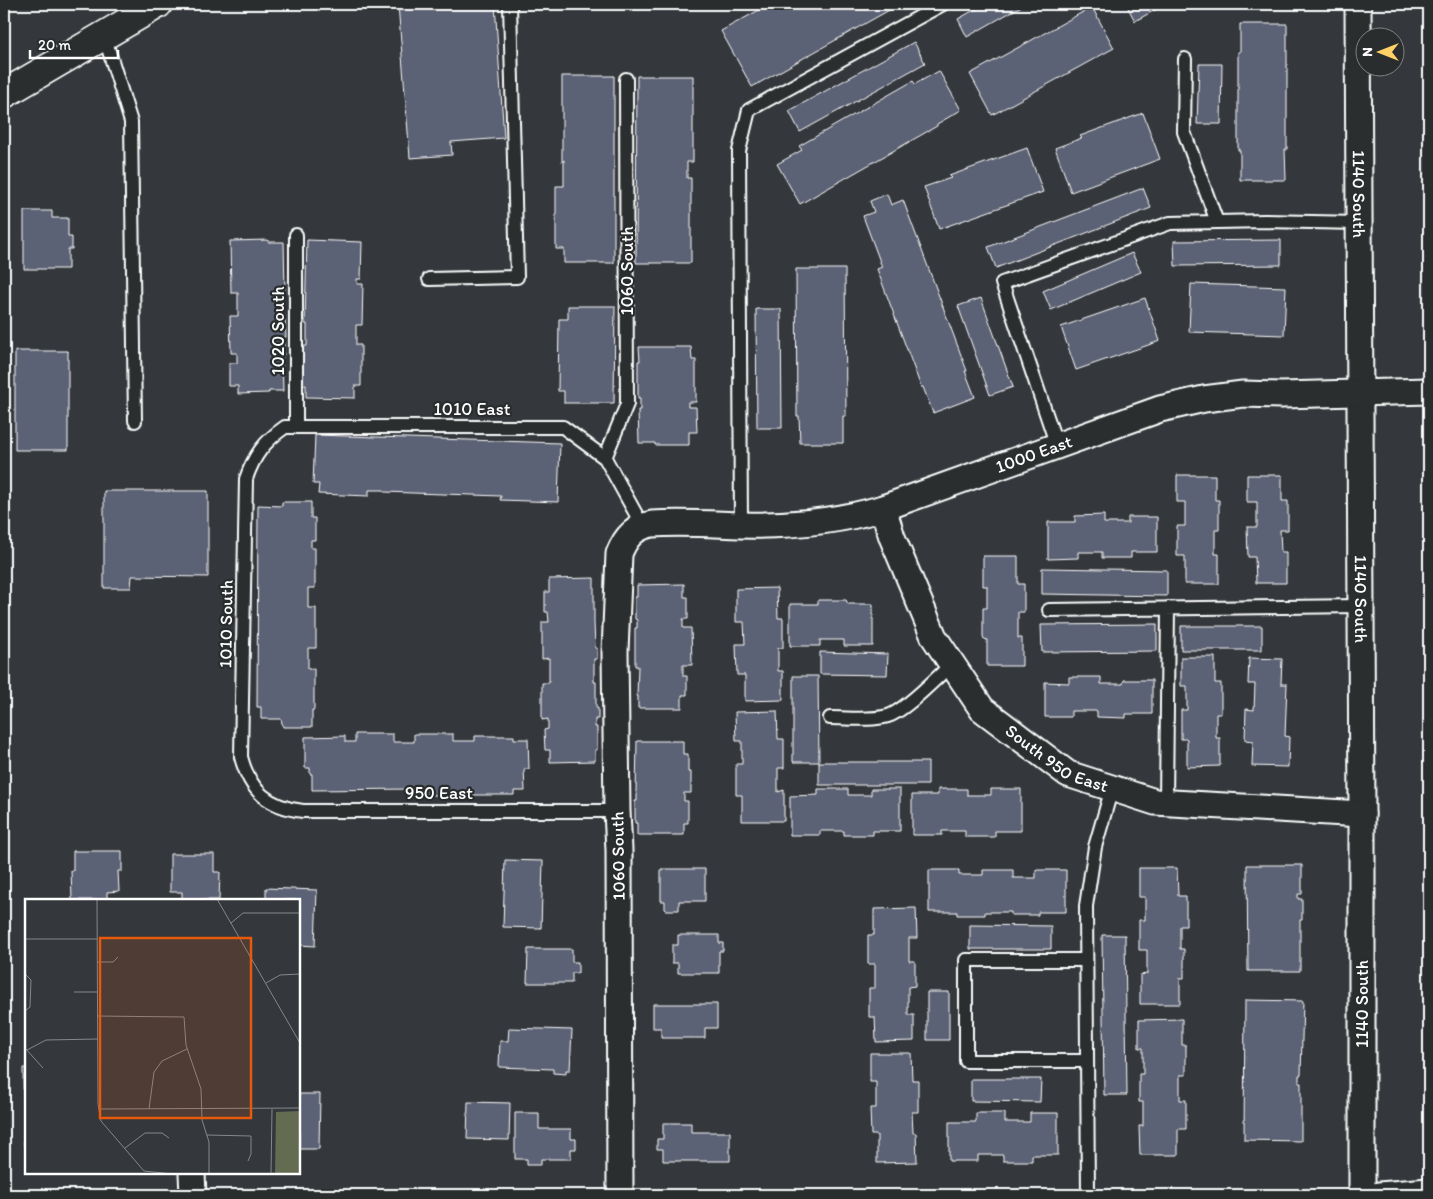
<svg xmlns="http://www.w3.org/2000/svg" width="1433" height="1199" viewBox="0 0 1433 1199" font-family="Itim,sans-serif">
	<rect width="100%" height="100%" fill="#34383c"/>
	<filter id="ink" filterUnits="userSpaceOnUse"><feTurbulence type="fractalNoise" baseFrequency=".02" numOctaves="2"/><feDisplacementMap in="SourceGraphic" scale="10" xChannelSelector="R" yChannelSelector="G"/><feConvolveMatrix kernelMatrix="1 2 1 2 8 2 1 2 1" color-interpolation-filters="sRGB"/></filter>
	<g filter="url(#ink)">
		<path fill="#5c6274" stroke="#fff" d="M398,4H495L504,138L451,142L452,155L410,158Z
			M580,4H627V8H580Z
			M770,4H900L752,87L721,31Z
			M985,4H1025L967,37L958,19Z
			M1126,4H1166L1135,21Z
			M1092,7L1114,48L992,115L970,74Z
			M1240,24H1287V149H1285L1286,180H1240V150H1238V52H1240Z
			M914,42L925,63L800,132L789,111Z
			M1199,64H1222L1221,124H1197Z
			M939,71L961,110L937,124V126L800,204L777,164L802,150L799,146L913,81L915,84Z
			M562,76H614V263H564V249H556V186H564V160L562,162Z
			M637,76H693V162H687V178H691V263H636Z
			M1143,113L1160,159L1071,192L1055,148L1082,138L1080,136Z
			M1027,148L1043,192L939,229L924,187L951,178L949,176Z
			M1143,188L1151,208L996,268L988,247Z
			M887,194L891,205L903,200L967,371H965L975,397L933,413L923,387H921L877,269L882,267L863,216L874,212L870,201Z
			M24,211H52V218H68V237H72V249H68V269H24Z
			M268,240V242H284L285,292H281L282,316H285L286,337H284V355H282L283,391H269V393L238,394V386H229V363H237V353H231L230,316H238V293H231L230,241Z
			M307,240L362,242L361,279H357V284H363L362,325H356V345H361V386H355V398L306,397V385H302L303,346H307V324H305Z
			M1281,240V265L1175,266L1174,241Z
			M1132,253L1141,272L1051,310L1043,291Z
			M796,269H845L846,416H843V443H800L799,416H797Z
			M1191,284L1286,287L1284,335L1189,332Z
			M981,298L1013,387L990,395L958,306Z
			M1145,298L1160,341L1076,370L1061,327Z
			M568,306H615L614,403H564V391H558L559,319H568Z
			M756,309H781L782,428H757Z
			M639,347H691L692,360H696V402H688V407H696L697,432H689V445H655V443H639L638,410H640V398H638V361H640Z
			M15,351H68V450H15Z
			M315,435L560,443L558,502L500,500L501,496L384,492V490H369V496L318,494L319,484H313Z
			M1177,475H1215V500H1219V530H1215V554H1219V584H1185V556H1177V526H1185V502H1177Z
			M1247,475H1282V501H1288V530H1280L1281,552H1286V583H1256L1255,557H1248L1247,527H1257V502H1247Z
			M104,491H208V577L132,576L131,588H104Z
			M282,502H311V518H315V540H311V548H315V588H308V608H316V648H308V669H314V710H312V727H283L281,719H261V707H257L258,505L282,506Z
			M1104,515V523H1128V517H1157V552H1131V558H1102V552H1078V558L1048,559V522H1075V516Z
			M983,556H1018V584H1024V612H1018V638H1022V666H987V640L983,638V608H987V586H983Z
			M1042,568L1167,570V596L1042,594Z
			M594,578V622L595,648H597V659H594V682H596V708H598V719H595V727H597V750H595V761L550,762V750H545L544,730L548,729V719L542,720V683H549V658L542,659V622H549L548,612H545V592H549V579Z
			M684,584V597H688V619H683V628H691L692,665H683V676H687V695H682V708H638V696H637L638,666H635V628H637V620L635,619V597H637V585Z
			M777,588L778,618H783V648H778V671H783V700L745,701V675H737L736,644H745L744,622H736V589Z
			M818,600H846L848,604H873V646H844V640H820V646H790V604H818Z
			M1157,624V651L1042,652L1041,625Z
			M1181,626H1262V650H1181Z
			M1429,646V684H1427Z
			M820,652L888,654L887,675L820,674Z
			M1181,657H1215V683H1221V714H1216V738H1220V766L1187,767V739H1181V710H1187V686H1181Z
			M1249,658L1282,659L1281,684H1287L1285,736L1289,737L1288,767L1252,766L1253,741L1245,740L1246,709L1254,710L1255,684H1248Z
			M793,676H818L819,762H793Z
			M1069,677H1101V684H1123L1124,680H1152V714H1126V718L1097,717V711H1071V717H1045V682L1069,683Z
			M777,711L778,739H784V768H778V792L784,790V821H742V795H736V764H742V741H736L735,712Z
			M355,734H393V742H414V734H453V741H475V736H514V739H528L529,769H524L525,791H514V795H413V789L312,790V774H310V768H305V737L345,736V742H355Z
			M637,741H683V754H688V772H691V793H684V801H688V823H684V835H637V823H635V801H637V793H636Z
			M819,762H928V785H819Z
			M1429,773V810H1426Z
			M818,789H848V795H871V789H900V831H873V835H844V831H820V835H790V796L818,795Z
			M938,789H967V795H991V789H1021V831H995V837H965V831H942V835H912V795H938Z
			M73,851H122V871H118L119,891L107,892V900H72L71,871H73Z
			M170,854H214V872H220L219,900H182V892H170Z
			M505,860L543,861L541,928L503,927Z
			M1247,865H1302V894H1298V899H1302V920H1300V971H1248Z
			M1139,868H1177L1178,896H1186V926H1180V949H1184V978H1180V1004H1140V975L1147,974V950H1139V920H1145V897H1139Z
			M661,869H705V901H679V910H665V901H661Z
			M929,870H959V875H983V870H1013V878H1036V870H1066V912H1038V915H1011V912H985V915H957V912H929Z
			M266,888L317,890L315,946L299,945V900H266Z
			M916,908L917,938H909V961H915V986L908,987V1015H914V1041L876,1042L875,1017H869V988H875V964H868V935H874V909Z
			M970,925L1051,926V949H970Z
			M678,935H719V943H723V951H719V973H678V963H672V945H678Z
			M1102,935H1125L1127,1095H1104Z
			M528,949H572V962H578V973H572V983H527Z
			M927,992H949V1040H927Z
			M1245,1000L1303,1001L1301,1075H1299V1083H1301V1141L1244,1140Z
			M653,1004H717V1028H705V1038H661V1028H653Z
			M1182,1019V1045H1186V1075H1180V1100H1186V1129H1178V1155H1140L1139,1126H1143V1102H1139V1074H1143V1048H1139V1020Z
			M509,1028L572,1030L570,1070H566V1074L553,1073V1069L499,1067L500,1041H508Z
			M870,1053H911L912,1080H918V1112H912L913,1133H916L917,1162L877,1163V1135H871L870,1108H876V1082H870Z
			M23,1068H26V1146H24Z
			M971,1079H1041L1040,1102L971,1101Z
			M299,1094H320L319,1149H299Z
			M468,1102L510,1103L509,1140L467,1139Z
			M515,1113H539V1129H571V1139H576V1149H571V1159H541V1165H527V1159H515Z
			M976,1113H1005V1122H1030V1113H1058V1155H1032V1161H1003V1155H978V1161H949V1122H976Z
			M663,1123H691V1132H730V1161H663V1149H657V1139H663Z"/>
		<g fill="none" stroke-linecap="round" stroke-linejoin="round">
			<defs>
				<path id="lane" d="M104,35L131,122L135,421
					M1185,59L1184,132L1217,222
					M429,279L517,277L510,4
					M296,426V235
					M1057,446L1002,283L1170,223L1265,221L1358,223
					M605,458L627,404L626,79
					M741,525L739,151L749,110L943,4
					M1049,610L1360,606
					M830,718C849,718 870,721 888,716C905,711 938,676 952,664
					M1166,803L1168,608
					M617,811H303C268,807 250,791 241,757L246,479C254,455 265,441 285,427H563L605,458L642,525
					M1086,960H966V1061H1087
					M1088,1195L1086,906L1095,847L1112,788"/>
				<g id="street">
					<path id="s1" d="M1358,4L1362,814V1195"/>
					<path id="s2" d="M883,508L892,537L934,637L982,709L1068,774L1155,802L1362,814"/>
					<path d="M192,1173L193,1195"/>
					<path id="s3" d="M620,1195L619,850L617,811L615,652L619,554C625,538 634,527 652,524C681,522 710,524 740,525C789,526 837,522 883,508L1160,409L1204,399L1243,394L1282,395L1429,391"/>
					<path d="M1379,1195L1429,1191"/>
				</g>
				<path id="primary" d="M4,94L158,4"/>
			</defs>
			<use href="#lane" stroke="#fff" stroke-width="16"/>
			<use href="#street" stroke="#fff" stroke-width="29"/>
			<use href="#primary" stroke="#fff" stroke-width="31"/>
			<use href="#lane" stroke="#2a2d2e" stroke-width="12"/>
			<use href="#street" stroke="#2a2d2e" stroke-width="25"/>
			<use href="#primary" stroke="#2a2d2e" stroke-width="28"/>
		</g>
	</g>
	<g text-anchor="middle" stroke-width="4.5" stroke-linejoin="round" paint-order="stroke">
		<g font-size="18" fill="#fff" stroke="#2a2d2e">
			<text dy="6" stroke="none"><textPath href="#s1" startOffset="190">1140 South</textPath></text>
			<text transform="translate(627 271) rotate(-90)" y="6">1060 South</text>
			<text transform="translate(278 331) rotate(-90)" y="6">1020 South</text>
			<text x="472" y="415">1010 East</text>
			<text dy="6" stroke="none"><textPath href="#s3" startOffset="1081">1000 East</textPath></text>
			<text dy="6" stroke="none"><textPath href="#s1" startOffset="595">1140 South</textPath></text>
			<text transform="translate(226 624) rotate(-89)" y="6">1010 South</text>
			<text dy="6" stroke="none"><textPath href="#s2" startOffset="316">South 950 East</textPath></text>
			<text x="439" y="799">950 East</text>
			<text transform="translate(618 856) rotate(-91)" y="6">1060 South</text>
			<text transform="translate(1362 1004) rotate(-90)" y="6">1140 South</text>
		</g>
	</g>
	<g transform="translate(25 899)">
		<rect width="275" height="275" fill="#34383c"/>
		<path d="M275,212V275H250L251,213Z" fill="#636b51"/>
		<path fill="none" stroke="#85888a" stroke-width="1" d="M72,0L73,205L76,222L119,272L148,275M192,0L275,144M206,24L218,14H275M0,40H72M72,63H88L93,58M0,75L6,81L5,108L0,112M241,84L255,76L275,75M49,93H72M72,117L159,118L161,146L176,190L177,221L184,243V275M0,149L18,169M2,151L21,141L73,140M76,210L275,209M124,210L129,173L137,162L162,150M182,236L226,237V255L223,262M100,249L120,234H137L144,239M246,275L247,210"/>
		<path fill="#e8590c" fill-opacity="0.15" stroke="#e8590c" stroke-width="2.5" d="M75,39H226V219H75Z"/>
		<rect width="275" height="275" fill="none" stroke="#fff" stroke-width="2.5"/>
	</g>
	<rect width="1433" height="1199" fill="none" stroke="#2a2d2e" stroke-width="20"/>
	<rect x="10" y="10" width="1413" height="1179" fill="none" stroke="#fff" stroke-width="2" filter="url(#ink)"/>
	<g transform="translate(1380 52) rotate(270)"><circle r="24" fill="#2a2d2e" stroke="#7f8182"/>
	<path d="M0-4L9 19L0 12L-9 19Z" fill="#ffd166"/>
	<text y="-8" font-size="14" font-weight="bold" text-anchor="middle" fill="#ffffff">N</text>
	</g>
	<path d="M30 50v8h88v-8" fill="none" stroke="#ffffff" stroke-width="2.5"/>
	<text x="38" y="50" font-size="15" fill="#ffffff" stroke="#2a2d2e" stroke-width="4" paint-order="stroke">20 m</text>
</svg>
